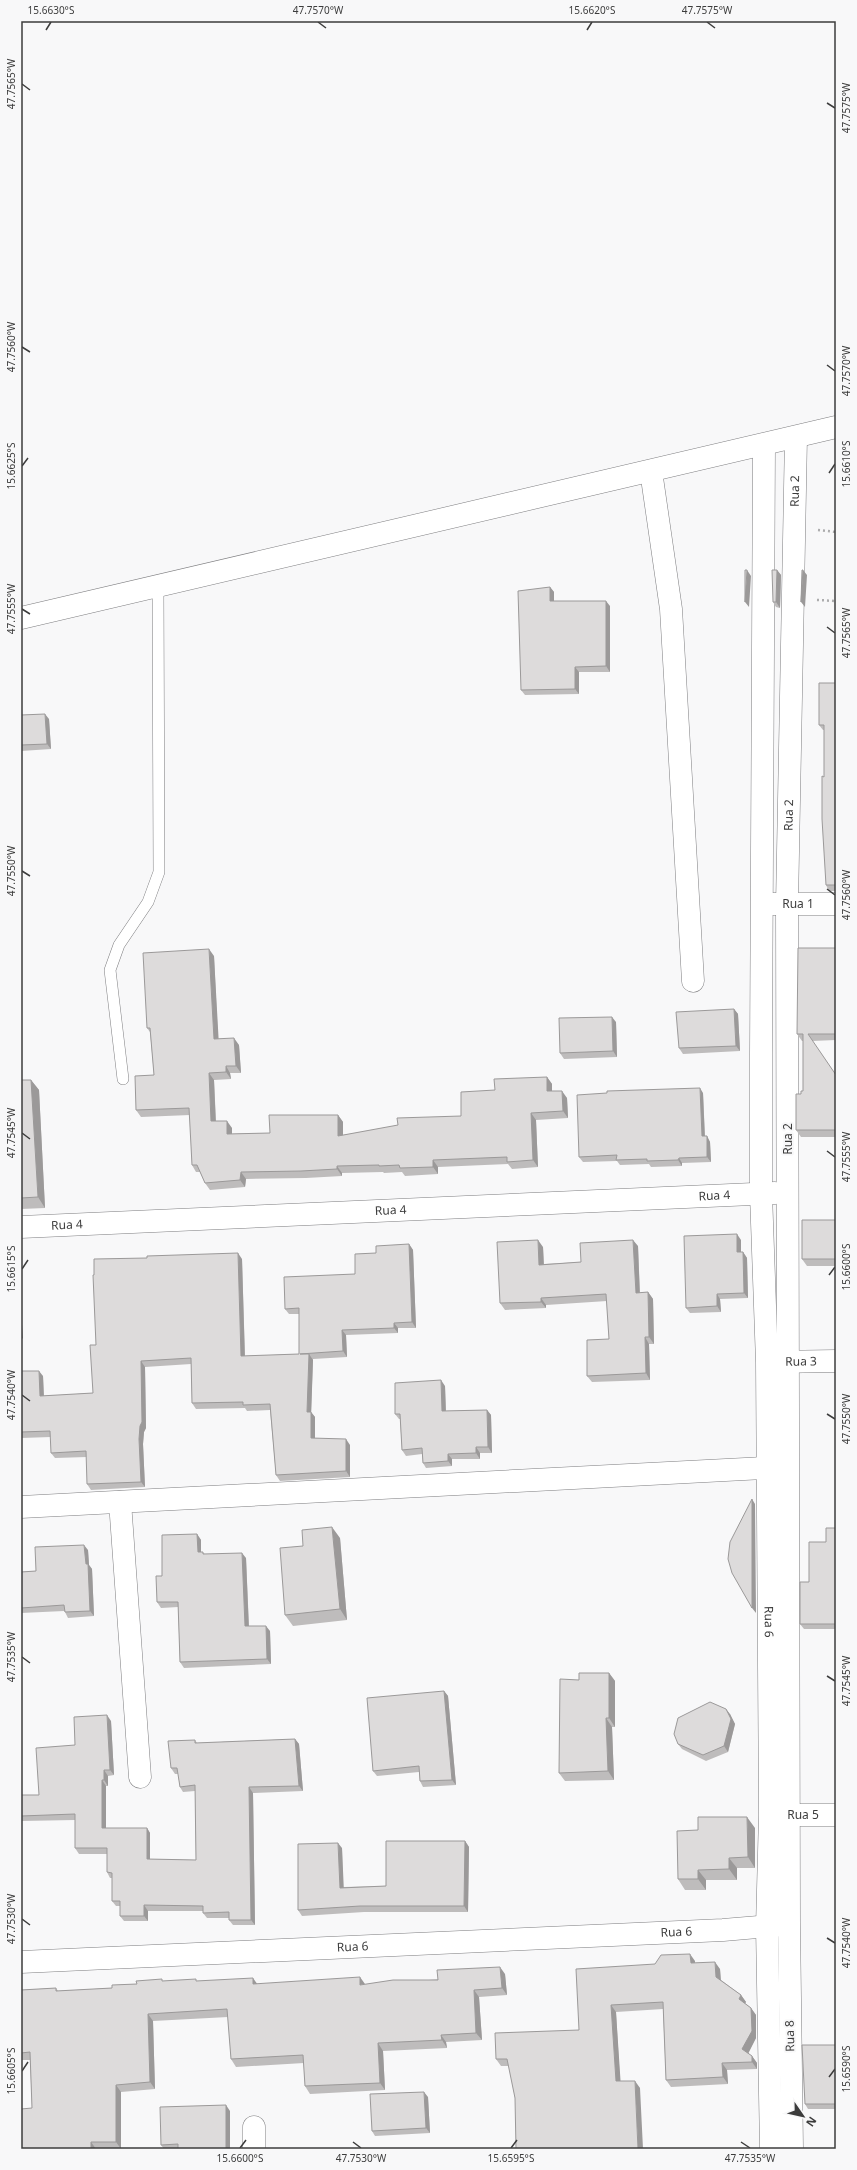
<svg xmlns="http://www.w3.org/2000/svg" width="857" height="2170" viewBox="0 0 857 2170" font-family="'Noto Sans',sans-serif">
	<rect width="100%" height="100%" fill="#f8f8f9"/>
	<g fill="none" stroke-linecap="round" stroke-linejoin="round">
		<defs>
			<path id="service" d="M123,1079L110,970L119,945L148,902L159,872L158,586"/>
			<g id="minor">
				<path id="s1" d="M764,445L761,1055V1194L767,1362L770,1815L767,1927L771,2149"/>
				<path d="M651,471L671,609L693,981"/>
				<path id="s2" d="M772,904H836"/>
				<path id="s3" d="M21,1227L775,1193"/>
				<path id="s4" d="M772,1362L836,1361"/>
				<path d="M120,1502L140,1777"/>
				<path d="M21,1507L781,1467"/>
				<path id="s5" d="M775,1815H836"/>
				<path id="s6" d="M21,1962L723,1930L781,1925"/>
				<path d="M254,2127V2149"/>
				<path id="s7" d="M792,2149L789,1923L787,904L796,437"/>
			</g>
			<path id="tertiary" d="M21,618L836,427"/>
		</defs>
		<use href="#service" stroke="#7e7e80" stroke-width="12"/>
		<use href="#minor" stroke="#7e7e80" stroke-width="23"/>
		<use href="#tertiary" stroke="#7e7e80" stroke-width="23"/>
		<path stroke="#acacad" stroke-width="2.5" stroke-dasharray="2 3" stroke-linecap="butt" d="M818,530L836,532
			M817,600L836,601"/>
		<use href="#service" stroke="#fff" stroke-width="11"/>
		<use href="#minor" stroke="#fff" stroke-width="22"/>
		<use href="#tertiary" stroke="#fff" stroke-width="22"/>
	</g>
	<path fill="#bebcbc" d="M777,570L781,575L780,608L776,607L773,602Z
		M550,587L554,592V601L610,606V672H579V694L525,695L521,690Z
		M836,683V891H829L826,885L824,730H823L819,725Z
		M21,715L49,719L51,749L21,751Z
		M836,948V1040L812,1041L836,1075V1137H801L796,1130L801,1094L803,1091V1041H802L797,1034Z
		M214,956L218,1039L239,1045L241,1073H230L231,1079L214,1080L216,1121L232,1128V1134L270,1133L338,1115L343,1122V1135L461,1116L495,1090L547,1077L552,1084V1091L567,1098L568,1118L536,1120L538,1167L512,1169L508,1164L438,1167V1174L405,1176L402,1172L384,1173L383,1172L342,1173V1176L306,1178L246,1179L245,1187L210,1190L205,1183L200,1172H196L192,1165L190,1115L141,1117L136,1110L154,1075L150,1032L147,1028Z
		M734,1009L738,1014L740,1051L683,1054L679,1048Z
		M616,1022L617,1057L564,1059L560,1053Z
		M21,1080H31L39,1090L45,1208L21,1209Z
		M703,1093L705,1136H707L710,1142L711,1162L682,1163V1166L651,1167L649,1164L620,1165L617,1161L583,1162L579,1157Z
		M836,1220V1266H807L802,1259Z
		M741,1240V1252H743L747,1258L748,1298L720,1299L721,1312L690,1313L686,1308Z
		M409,1244L413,1250L416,1328H398V1333L346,1335L347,1357L313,1359L311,1412L315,1417V1438L350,1445V1477L280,1481L276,1475L270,1410L247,1411L245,1408L196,1409L192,1403L191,1364L145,1367L146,1428L144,1432L143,1444L145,1487L91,1490L87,1484V1457L55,1458L51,1453V1437L21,1438V1371L43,1376L44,1396L93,1393L96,1345L242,1259L245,1356L299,1354V1314H289L285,1309L355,1274L376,1253Z
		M638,1246L640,1293L648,1292L653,1299L654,1344H649L650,1380L592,1382L587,1376L609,1339L607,1301L546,1305V1308L505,1310L500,1303L543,1247L544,1264L581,1262Z
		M445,1386L446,1411L487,1410L491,1415L492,1453H480V1459H452V1466L426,1468L423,1463L422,1454L406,1456L402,1450L400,1419H399L395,1414Z
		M836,1528V1629H804L800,1624L809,1582L826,1542Z
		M197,1534L201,1540V1552L205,1554L246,1558L249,1626L270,1631L271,1664L184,1668L180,1662L178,1607L161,1608L157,1602L162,1576Z
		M340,1538L347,1620L293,1626L285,1615L303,1546Z
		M88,1550L89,1565L92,1569L94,1616L68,1618L65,1612L64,1611L21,1613V1572L36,1571Z
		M609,1673L615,1681V1727H612L614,1780L565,1781L559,1773L579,1680Z
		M444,1691L448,1696L456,1785L423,1787L420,1781L419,1772L377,1776L373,1771Z
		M730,1714L735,1724L728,1752L706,1761L682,1749L678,1744Z
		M111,1721L114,1775L108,1776V1786H106V1828H147L150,1833V1859L196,1860L195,1791L183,1792L180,1787L178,1774H175L171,1768L195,1740L197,1743L295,1739L299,1744L303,1791L253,1793L255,1925H233L229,1920V1918H207L203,1913V1911H148V1921H124L120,1916V1906H116L112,1901V1878H110L107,1872V1854H79L75,1848V1820L21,1821V1795H39L75,1745Z
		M755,1828V1868H737V1880H706V1890H685L678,1879L698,1830Z
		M465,1841L469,1847L468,1912H364L302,1916L298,1910L342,1848L343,1887L386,1886Z
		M695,1961V1963L720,1969L721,1980L741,1995L746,2002L745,2003L751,2008L756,2015V2038L748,2053L752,2056L757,2063V2069L727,2070L728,2084L671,2087L666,2080L663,2009L616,2012L620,2081L640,2088L515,2098L509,2066H501L496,2059L579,2030L655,1964Z
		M505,1974L507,1995L479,1997L482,2040L446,2042L447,2048L383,2051L385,2090L310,2094L305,2086L304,2063L236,2067L231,2059L228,2017L153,2021L155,2089L121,2092V2149H21L32,2108L30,2060H21V1990L56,1988L58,1991L112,1988L137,1984L163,1981H197L257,1984L365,1985Z
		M836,2045V2109H808L805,2104Z
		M428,2097L430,2133L375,2136L372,2131Z
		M230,2111V2149H164L161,2145Z"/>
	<path fill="#9b9999" d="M747,570L751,576L749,607L745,602Z
		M777,570L781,575L780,608L776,602Z
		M803,570L807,575L805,607L801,602Z
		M550,587L554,592V607L550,601Z
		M606,601L610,606V672L606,666Z
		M575,667L579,672V694L575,689Z
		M45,714L49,719L51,749L47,744Z
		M209,949L214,956L219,1046L214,1039Z
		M734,1009L738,1014L740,1051L736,1046Z
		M612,1017L616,1022L617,1057L613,1051Z
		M234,1038L239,1045L241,1073L236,1066Z
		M226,1066L230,1073L231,1079L226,1072Z
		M209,1073L214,1080L216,1128L211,1121Z
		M547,1077L552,1084V1098L547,1091Z
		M31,1080L39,1090L45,1208L38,1197Z
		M700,1088L703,1093L705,1142L702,1136Z
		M562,1091L567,1098L568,1118L563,1111Z
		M531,1113L536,1120L538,1167L533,1160Z
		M338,1115L343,1122V1143L338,1136Z
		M227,1121L232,1128V1141L227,1134Z
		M707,1136L710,1142L711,1162L707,1157Z
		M679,1158L682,1163V1166L678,1160Z
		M433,1160L438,1167V1174L433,1167Z
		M337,1166L342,1173V1176L337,1169Z
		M241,1172L246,1179L245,1187L240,1180Z
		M737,1234L741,1240V1258L737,1252Z
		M538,1240L543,1247L544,1271L539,1265Z
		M633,1240L638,1246L640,1300L636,1293Z
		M409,1244L413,1250L416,1328L412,1322Z
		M743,1252L747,1258L748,1298L744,1293Z
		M238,1253L242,1259L245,1362L241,1356Z
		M648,1292L653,1299L654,1344L649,1337Z
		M717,1294L720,1299L721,1312L717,1306Z
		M541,1298L546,1305V1308L541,1302Z
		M21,1310L23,1339L21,1337Z
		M394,1323L398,1328V1333L394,1328Z
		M342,1330L346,1335L347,1357L343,1351Z
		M645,1337L649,1344L650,1380L646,1373Z
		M309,1354L313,1360L311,1418L307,1412Z
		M141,1361L145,1367L146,1428L144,1432L143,1444L145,1487L141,1482L139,1439Z
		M39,1371L43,1376L44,1401L40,1396Z
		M441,1380L445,1386L446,1417L442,1411Z
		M487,1410L491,1415L492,1453L488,1447Z
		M311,1412L315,1417V1443L311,1438Z
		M346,1439L350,1445V1477L346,1471Z
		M476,1447L480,1453V1459L476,1453Z
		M448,1454L452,1459V1466L448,1461Z
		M752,1499L755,1504L756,1613L752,1608Z
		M332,1527L340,1538L347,1620L340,1609Z
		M197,1534L201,1540V1558L198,1552Z
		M84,1545L88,1550L89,1565L92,1569L94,1616L90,1611L86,1564Z
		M242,1553L246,1558L249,1632L245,1626Z
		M266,1626L270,1631L271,1664L267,1659Z
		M609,1673L615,1681V1727L609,1718Z
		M444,1691L448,1696L456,1785L452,1780Z
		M726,1709L730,1714L735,1724L728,1752L724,1746Z
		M107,1715L111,1721L114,1775L110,1770Z
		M606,1718L612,1727L614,1780L608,1771Z
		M295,1739L299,1744L303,1791L299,1786Z
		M104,1770L108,1776V1786L104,1780Z
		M102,1780L106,1786V1833L102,1828Z
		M249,1787L253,1793L255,1925L251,1920Z
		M747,1817L755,1828V1868L748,1857Z
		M147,1828L150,1833V1865L147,1859Z
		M465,1841L469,1847L468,1912L464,1906Z
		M338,1843L342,1848L344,1893L340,1888Z
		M729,1858L737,1868V1880L729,1869Z
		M698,1870L706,1880V1890L698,1879Z
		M144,1905L148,1911V1921L144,1916Z
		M690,1954L695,1961V1970L691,1963Z
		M715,1962L720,1969L721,1984L716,1977Z
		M500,1967L505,1974L507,1995L502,1988Z
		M360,1977L365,1984L360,1985Z
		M253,1978L258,1985L253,1984Z
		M474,1990L479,1997L482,2040L476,2033Z
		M741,1995L746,2002L744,2005L739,1999Z
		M611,2005L616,2012L621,2088L616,2081Z
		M751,2008L756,2015V2038L747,2056L742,2049Z
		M148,2014L153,2021L155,2089L150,2082Z
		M441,2035L446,2042L447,2048L442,2040Z
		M378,2043L383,2051L385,2090L380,2083Z
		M752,2056L757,2063V2069L752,2062Z
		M722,2063L727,2070L728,2084L723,2077Z
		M635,2081L640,2088L643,2149H638Z
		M116,2085L121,2092V2149L116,2142Z
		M424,2092L428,2097L430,2133L426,2128Z
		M226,2105L230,2111V2149H226Z
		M91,2142L96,2149H91Z"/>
	<path fill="#dddbdb" stroke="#9b9999" d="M745,570H747L745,602Z
		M772,570H777L776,602H773Z
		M802,570H803L801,602Z
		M550,587V601H606V666L575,667V689L521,690L518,591Z
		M819,683H836V885H826L822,819V776L824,777V725H819Z
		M45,714L47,744L21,745V715Z
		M798,948H836V1034H808L836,1075V1130H796V1094H801V1091H803V1034H797Z
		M209,949L214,1039L234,1038L236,1066H226V1072L209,1073L211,1121H227V1134L270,1133L269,1115H338V1136L398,1125L397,1118L461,1116V1092L495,1090L494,1079L547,1077V1091H562L563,1111L531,1113L533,1160L507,1162V1157L433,1160V1167L400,1168L399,1165L379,1166V1165L337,1166V1169L301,1171L241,1172L240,1180L205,1183L197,1165H192L189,1108L136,1110L135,1076L154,1075L150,1028H147L143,953Z
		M734,1009L736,1046L679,1048L676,1012Z
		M612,1017L613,1051L560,1053L559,1018Z
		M21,1080H31L38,1197L21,1198Z
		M700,1088L702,1136H707V1157L679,1158L678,1160L647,1161V1159L616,1160L617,1155L579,1157L577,1095L607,1093V1091Z
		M802,1220H836V1259H802Z
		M737,1234V1252H743L744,1293L717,1294V1306L686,1308L684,1236Z
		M538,1240L539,1265L581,1262L580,1243L633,1240L636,1293L648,1292L649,1337H645L646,1373L587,1376V1340L609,1339L606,1294L541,1298V1302L500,1303L497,1242Z
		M409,1244L412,1322L394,1323V1328L342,1330L343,1351L300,1354H309L307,1412H311V1438L346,1439V1471L276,1475L270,1404L243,1405V1402L192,1403L191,1358L141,1361L142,1422L140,1426L139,1439L141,1482L87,1484L86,1451L51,1453L50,1431L21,1432V1371H39L40,1396L93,1393L90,1345H96L93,1275H94V1259L147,1258V1256L238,1253L241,1356L299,1354V1308L285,1309L284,1277L355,1274V1254L376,1253V1246Z
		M441,1380L442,1411L487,1410L488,1447H476V1453L448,1454V1461L423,1463L422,1448L402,1450L400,1414H395V1383Z
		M752,1499V1608L732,1573L728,1559L730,1542Z
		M332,1527L340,1609L285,1615L280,1548L303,1546L302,1530Z
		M826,1528H836V1624H800V1582H809V1542H826Z
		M197,1534L198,1552H203V1554L242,1553L245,1626H266L267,1659L180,1662L178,1602H157L156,1576H162V1535Z
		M84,1545L86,1564H88L90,1611L65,1612L64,1605L21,1608V1572L36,1571L35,1547Z
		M579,1673H609V1718H606L608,1771L559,1773L560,1679L579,1680Z
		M444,1691L452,1780L420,1781L419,1766L373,1771L367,1698Z
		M710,1702L726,1709L731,1719L724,1746L703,1755L678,1744L674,1734L678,1718Z
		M107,1715L110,1770H104V1780H102V1828H147V1859L196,1860L195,1785L180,1787L177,1768H171L168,1741L195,1740V1743L295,1739L299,1786L249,1787L251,1920H229V1912L203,1913V1906L144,1905V1916H120V1901H112V1873L107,1872V1848H75V1814L21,1816V1795H39L36,1748L75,1745L74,1717Z
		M698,1817H747L748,1857L729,1858V1869L698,1870V1879H678L677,1831L698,1830Z
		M386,1841H465L464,1906H360L298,1910V1844L338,1843L340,1888L386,1886Z
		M690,1954L691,1963L715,1962L716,1977L741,1995L739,1999L751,2008L752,2031L742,2049L752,2056V2062L722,2063L723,2077L666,2080L663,2002L611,2005L616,2081H635L638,2149H516L515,2098L507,2059H496L495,2033L579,2030L576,1969L655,1964L661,1955Z
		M500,1967L502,1988L474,1990L476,2033L441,2035L442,2040L378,2043L380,2083L305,2086L303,2055L231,2059L227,2009L148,2014L150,2082L116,2085V2142H91V2149H21V2109L32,2108L30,2052L21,2053V1990L56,1988V1991L112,1988V1985L137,1984L136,1981L162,1979V1981L196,1979V1981L253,1978V1984L360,1977V1985L393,1980H438L437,1970Z
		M802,2045H836V2104H805Z
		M424,2092L426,2128L372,2131L370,2094Z
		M226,2105V2149H178V2144L161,2145L160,2107Z"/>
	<path fill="none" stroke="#3c3c3c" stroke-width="1.5" d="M318,22L326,28M707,22L715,28M46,30L51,22M587,30L592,22M22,84L30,90M827,103L835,108M22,347L30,352M827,365L835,371M22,466L28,458M829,473L835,464M22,609L30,614M827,627L835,633M22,871L30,876M827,889L835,895M22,1133L30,1139M827,1151L835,1157M22,1269L28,1260M829,1275L835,1267M22,1395L30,1401M827,1414L835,1419M22,1657L30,1663M827,1676L835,1681M22,1919L30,1925M827,1938L835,1943M22,2071L28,2062M829,2077L835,2069M353,2142L361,2148M741,2142L750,2148M240,2148L246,2140M511,2148L517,2140"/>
	<g text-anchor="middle" stroke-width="4" stroke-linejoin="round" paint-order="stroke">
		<g font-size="12" fill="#3c3c3c" stroke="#f8f8f9">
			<text dy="4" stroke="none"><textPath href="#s7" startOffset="1658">Rua 2</textPath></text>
			<text dy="4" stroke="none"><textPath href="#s7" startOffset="1334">Rua 2</textPath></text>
			<text dy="4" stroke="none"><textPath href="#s2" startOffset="26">Rua 1</textPath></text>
			<text transform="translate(788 1139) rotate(-90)" y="4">Rua 2</text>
			<text dy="4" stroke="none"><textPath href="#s3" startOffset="694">Rua 4</textPath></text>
			<text dy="4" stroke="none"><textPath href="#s3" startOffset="370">Rua 4</textPath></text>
			<text dy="4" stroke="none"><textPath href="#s3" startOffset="46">Rua 4</textPath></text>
			<text dy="4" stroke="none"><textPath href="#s4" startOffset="29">Rua 3</textPath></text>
			<text dy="4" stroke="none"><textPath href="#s1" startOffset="1177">Rua 6</textPath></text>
			<text dy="4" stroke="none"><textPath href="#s5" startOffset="28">Rua 5</textPath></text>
			<text dy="4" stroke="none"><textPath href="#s6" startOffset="656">Rua 6</textPath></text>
			<text dy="4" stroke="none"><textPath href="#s6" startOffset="332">Rua 6</textPath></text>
			<text transform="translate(790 2036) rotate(-91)" y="4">Rua 8</text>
		</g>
	</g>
	<rect width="857" height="2170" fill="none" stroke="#f8f8f9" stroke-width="44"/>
	<g transform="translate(803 2116) rotate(124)" stroke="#f8f8f9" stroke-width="3" paint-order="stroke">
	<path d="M0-3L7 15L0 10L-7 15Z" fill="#3c3c3c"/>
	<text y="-6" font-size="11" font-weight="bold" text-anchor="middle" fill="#3c3c3c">N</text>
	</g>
	<rect x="22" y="22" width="813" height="2126" fill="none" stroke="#3c3c3c" stroke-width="1.5"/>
	<g font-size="10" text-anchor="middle" fill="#3c3c3c">
		<text x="51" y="14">15.6630°S</text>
		<text x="318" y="14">47.7570°W</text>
		<text x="592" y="14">15.6620°S</text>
		<text x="707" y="14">47.7575°W</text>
		<text transform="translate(11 84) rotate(-90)" y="4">47.7565°W</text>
		<text transform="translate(846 108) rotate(-90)" y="4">47.7575°W</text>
		<text transform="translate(11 347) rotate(-90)" y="4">47.7560°W</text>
		<text transform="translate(846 371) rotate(-90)" y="4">47.7570°W</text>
		<text transform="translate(846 464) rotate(-90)" y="4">15.6610°S</text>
		<text transform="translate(11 466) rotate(-90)" y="4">15.6625°S</text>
		<text transform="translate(11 609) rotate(-90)" y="4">47.7555°W</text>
		<text transform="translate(846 633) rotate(-90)" y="4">47.7565°W</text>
		<text transform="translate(11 871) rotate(-90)" y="4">47.7550°W</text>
		<text transform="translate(846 895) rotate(-90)" y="4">47.7560°W</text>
		<text transform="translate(11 1133) rotate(-90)" y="4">47.7545°W</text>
		<text transform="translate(846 1157) rotate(-90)" y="4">47.7555°W</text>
		<text transform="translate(846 1267) rotate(-90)" y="4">15.6600°S</text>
		<text transform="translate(11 1269) rotate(-90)" y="4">15.6615°S</text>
		<text transform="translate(11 1395) rotate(-90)" y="4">47.7540°W</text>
		<text transform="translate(846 1419) rotate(-90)" y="4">47.7550°W</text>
		<text transform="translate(11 1657) rotate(-90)" y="4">47.7535°W</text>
		<text transform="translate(846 1681) rotate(-90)" y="4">47.7545°W</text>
		<text transform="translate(11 1919) rotate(-90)" y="4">47.7530°W</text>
		<text transform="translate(846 1943) rotate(-90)" y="4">47.7540°W</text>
		<text transform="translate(846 2069) rotate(-90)" y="4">15.6590°S</text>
		<text transform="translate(11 2071) rotate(-90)" y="4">15.6605°S</text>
		<text x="240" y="2162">15.6600°S</text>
		<text x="361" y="2162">47.7530°W</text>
		<text x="511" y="2162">15.6595°S</text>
		<text x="750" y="2162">47.7535°W</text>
	</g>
</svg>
